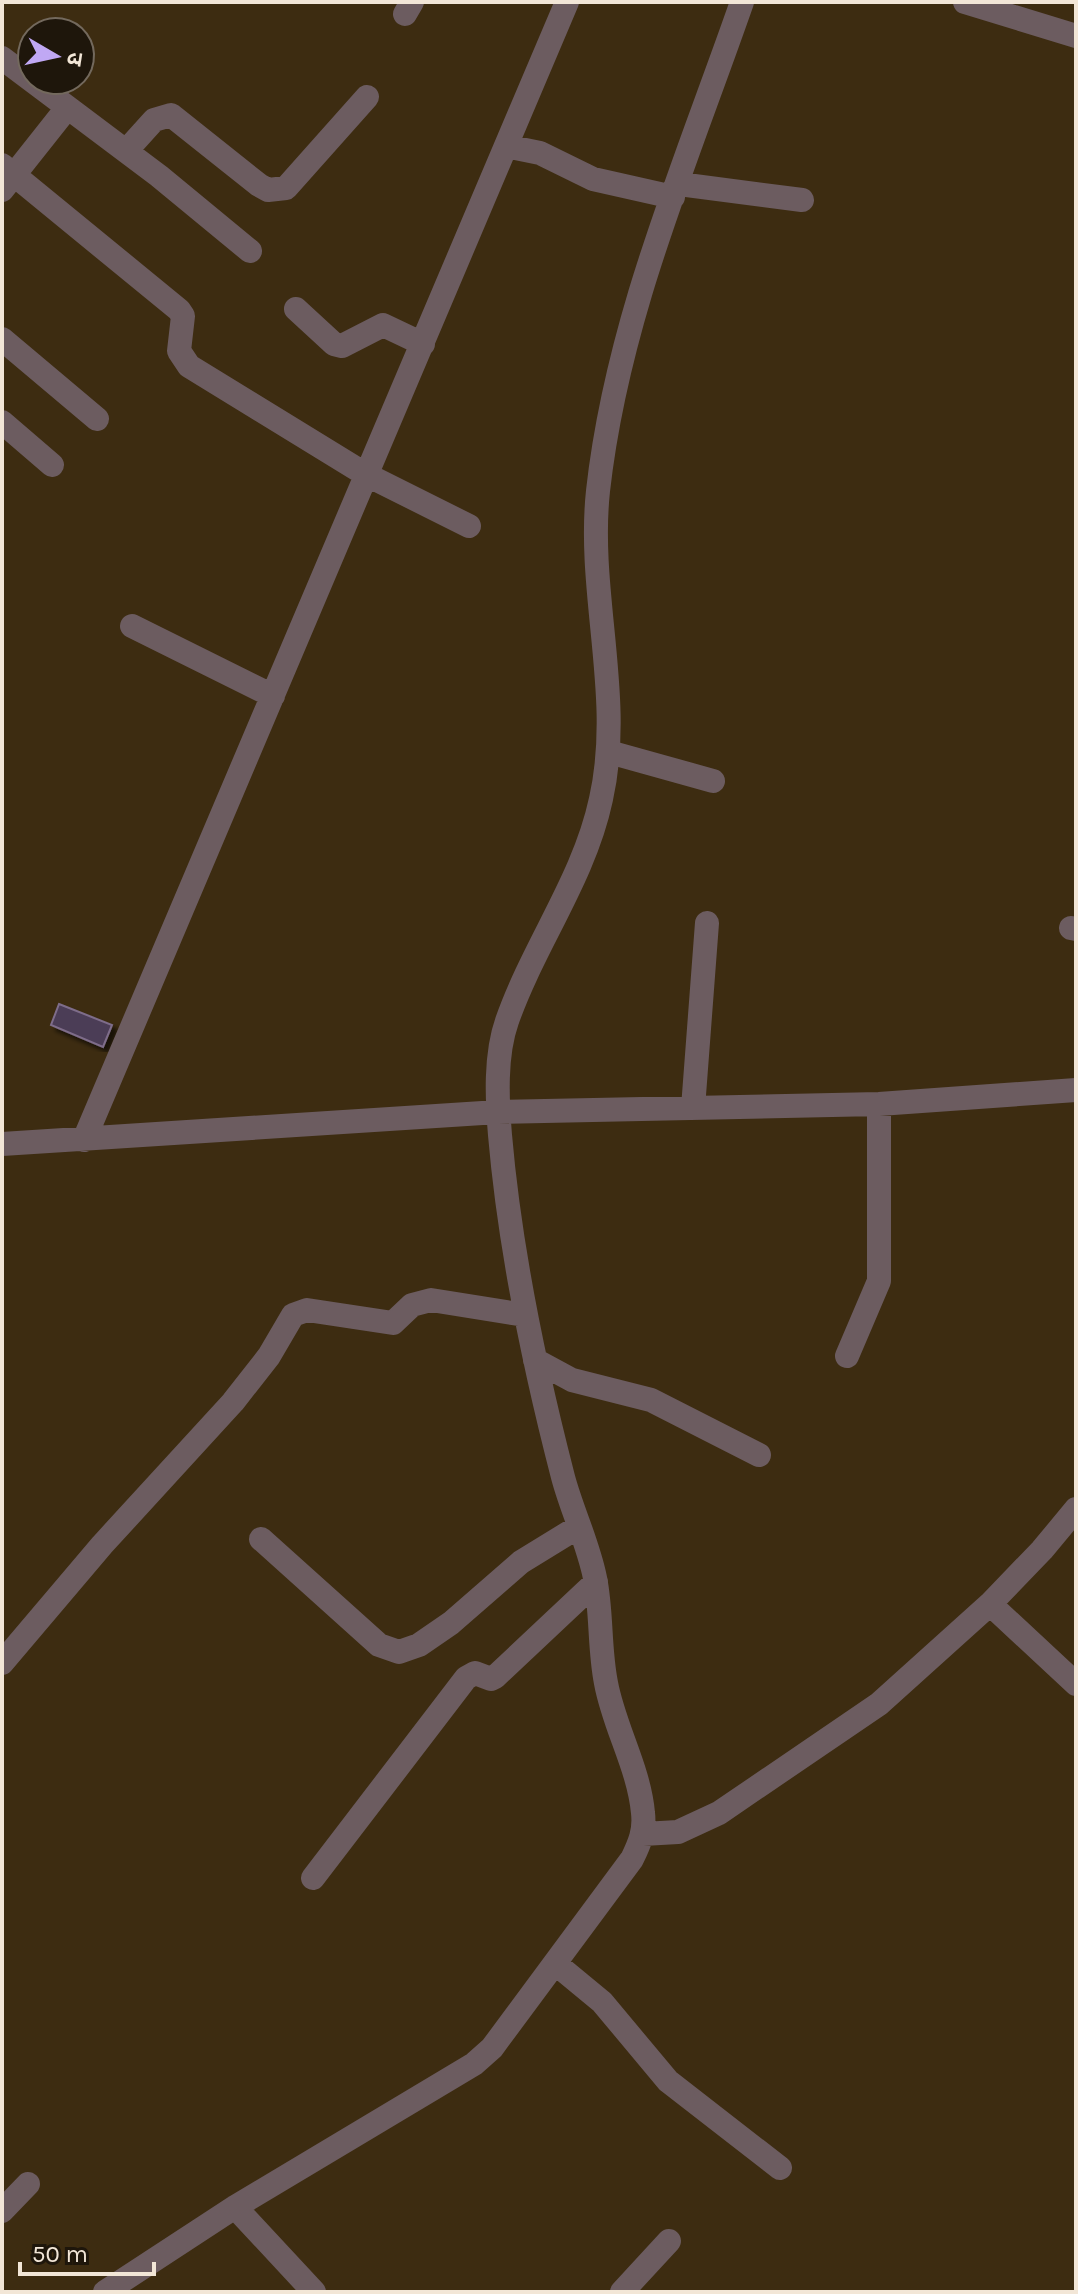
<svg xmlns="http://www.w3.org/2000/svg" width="1078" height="2294" viewBox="0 0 1078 2294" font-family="Karla,'Noto Sans Devanagari',sans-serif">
	<defs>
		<filter id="shadow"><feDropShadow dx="5" dy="5" stdDeviation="2" flood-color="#0009"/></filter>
	</defs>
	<rect width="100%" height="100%" fill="#3d2c11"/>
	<path fill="#4c3c56" stroke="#7e6d8a" stroke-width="2" filter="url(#shadow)" d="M59,1004L112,1025L103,1047L51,1025Z"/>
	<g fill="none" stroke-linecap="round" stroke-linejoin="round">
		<path stroke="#6c5c60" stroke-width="24" d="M965,2L1076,36
			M405,14L412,2
			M2,58L159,176L250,251
			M506,146L540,153L593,179L673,197
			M126,151L154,120L171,115L259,185L268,190L286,188L367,97
			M2,165L179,310L183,316L179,351L189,366L365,474L469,526
			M679,184L802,200
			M2,190L67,108
			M296,309L334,344L342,346L383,325L423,344
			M2,339L97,419
			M2,422L52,465
			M132,626L273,696
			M609,752L713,781
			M1071,928L1076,929
			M693,1108L707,923
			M84,1140L567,2
			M2,1144L498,1112L879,1104L1076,1090
			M847,1356L879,1281V1104
			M535,1360L572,1380L651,1400L759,1455
			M261,1539L379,1645L399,1652L419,1645L451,1623L521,1562L578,1527
			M990,1604L1076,1684
			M2,1663L102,1545L233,1402L269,1356L293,1315L307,1310L393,1323L412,1305L431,1300L525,1315
			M643,1834L678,1832L719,1813L879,1704L990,1604L1042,1550L1076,1509
			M313,1878L466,1678L475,1673L491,1679L495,1677L596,1582
			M556,1964L602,2002L668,2081L780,2168
			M235,2207L314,2292
			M2,2211L28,2184
			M105,2292L235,2207L474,2064L492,2048L632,1859C640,1843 645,1830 643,1813C639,1768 614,1727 606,1683C599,1648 602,1612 595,1578C588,1543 572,1511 563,1477C534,1365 510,1251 500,1135C497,1099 495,1055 507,1021C534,944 584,879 601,799C624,697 587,594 598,491C617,320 686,163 742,2
			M622,2292L669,2241"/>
	</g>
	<rect width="1078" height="2294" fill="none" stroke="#f2e6d7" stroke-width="8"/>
	<g transform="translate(56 56) rotate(99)"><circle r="38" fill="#1e160b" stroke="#73695d" stroke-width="2"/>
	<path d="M0-6L14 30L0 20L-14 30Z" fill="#c0a8f4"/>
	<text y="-12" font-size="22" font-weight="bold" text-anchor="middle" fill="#f2e6d7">उ</text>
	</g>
	<path d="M20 2262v12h134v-12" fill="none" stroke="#f2e6d7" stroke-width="4"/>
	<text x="32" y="2262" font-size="24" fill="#f2e6d7" stroke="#1e160b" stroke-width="6" paint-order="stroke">50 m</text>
</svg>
